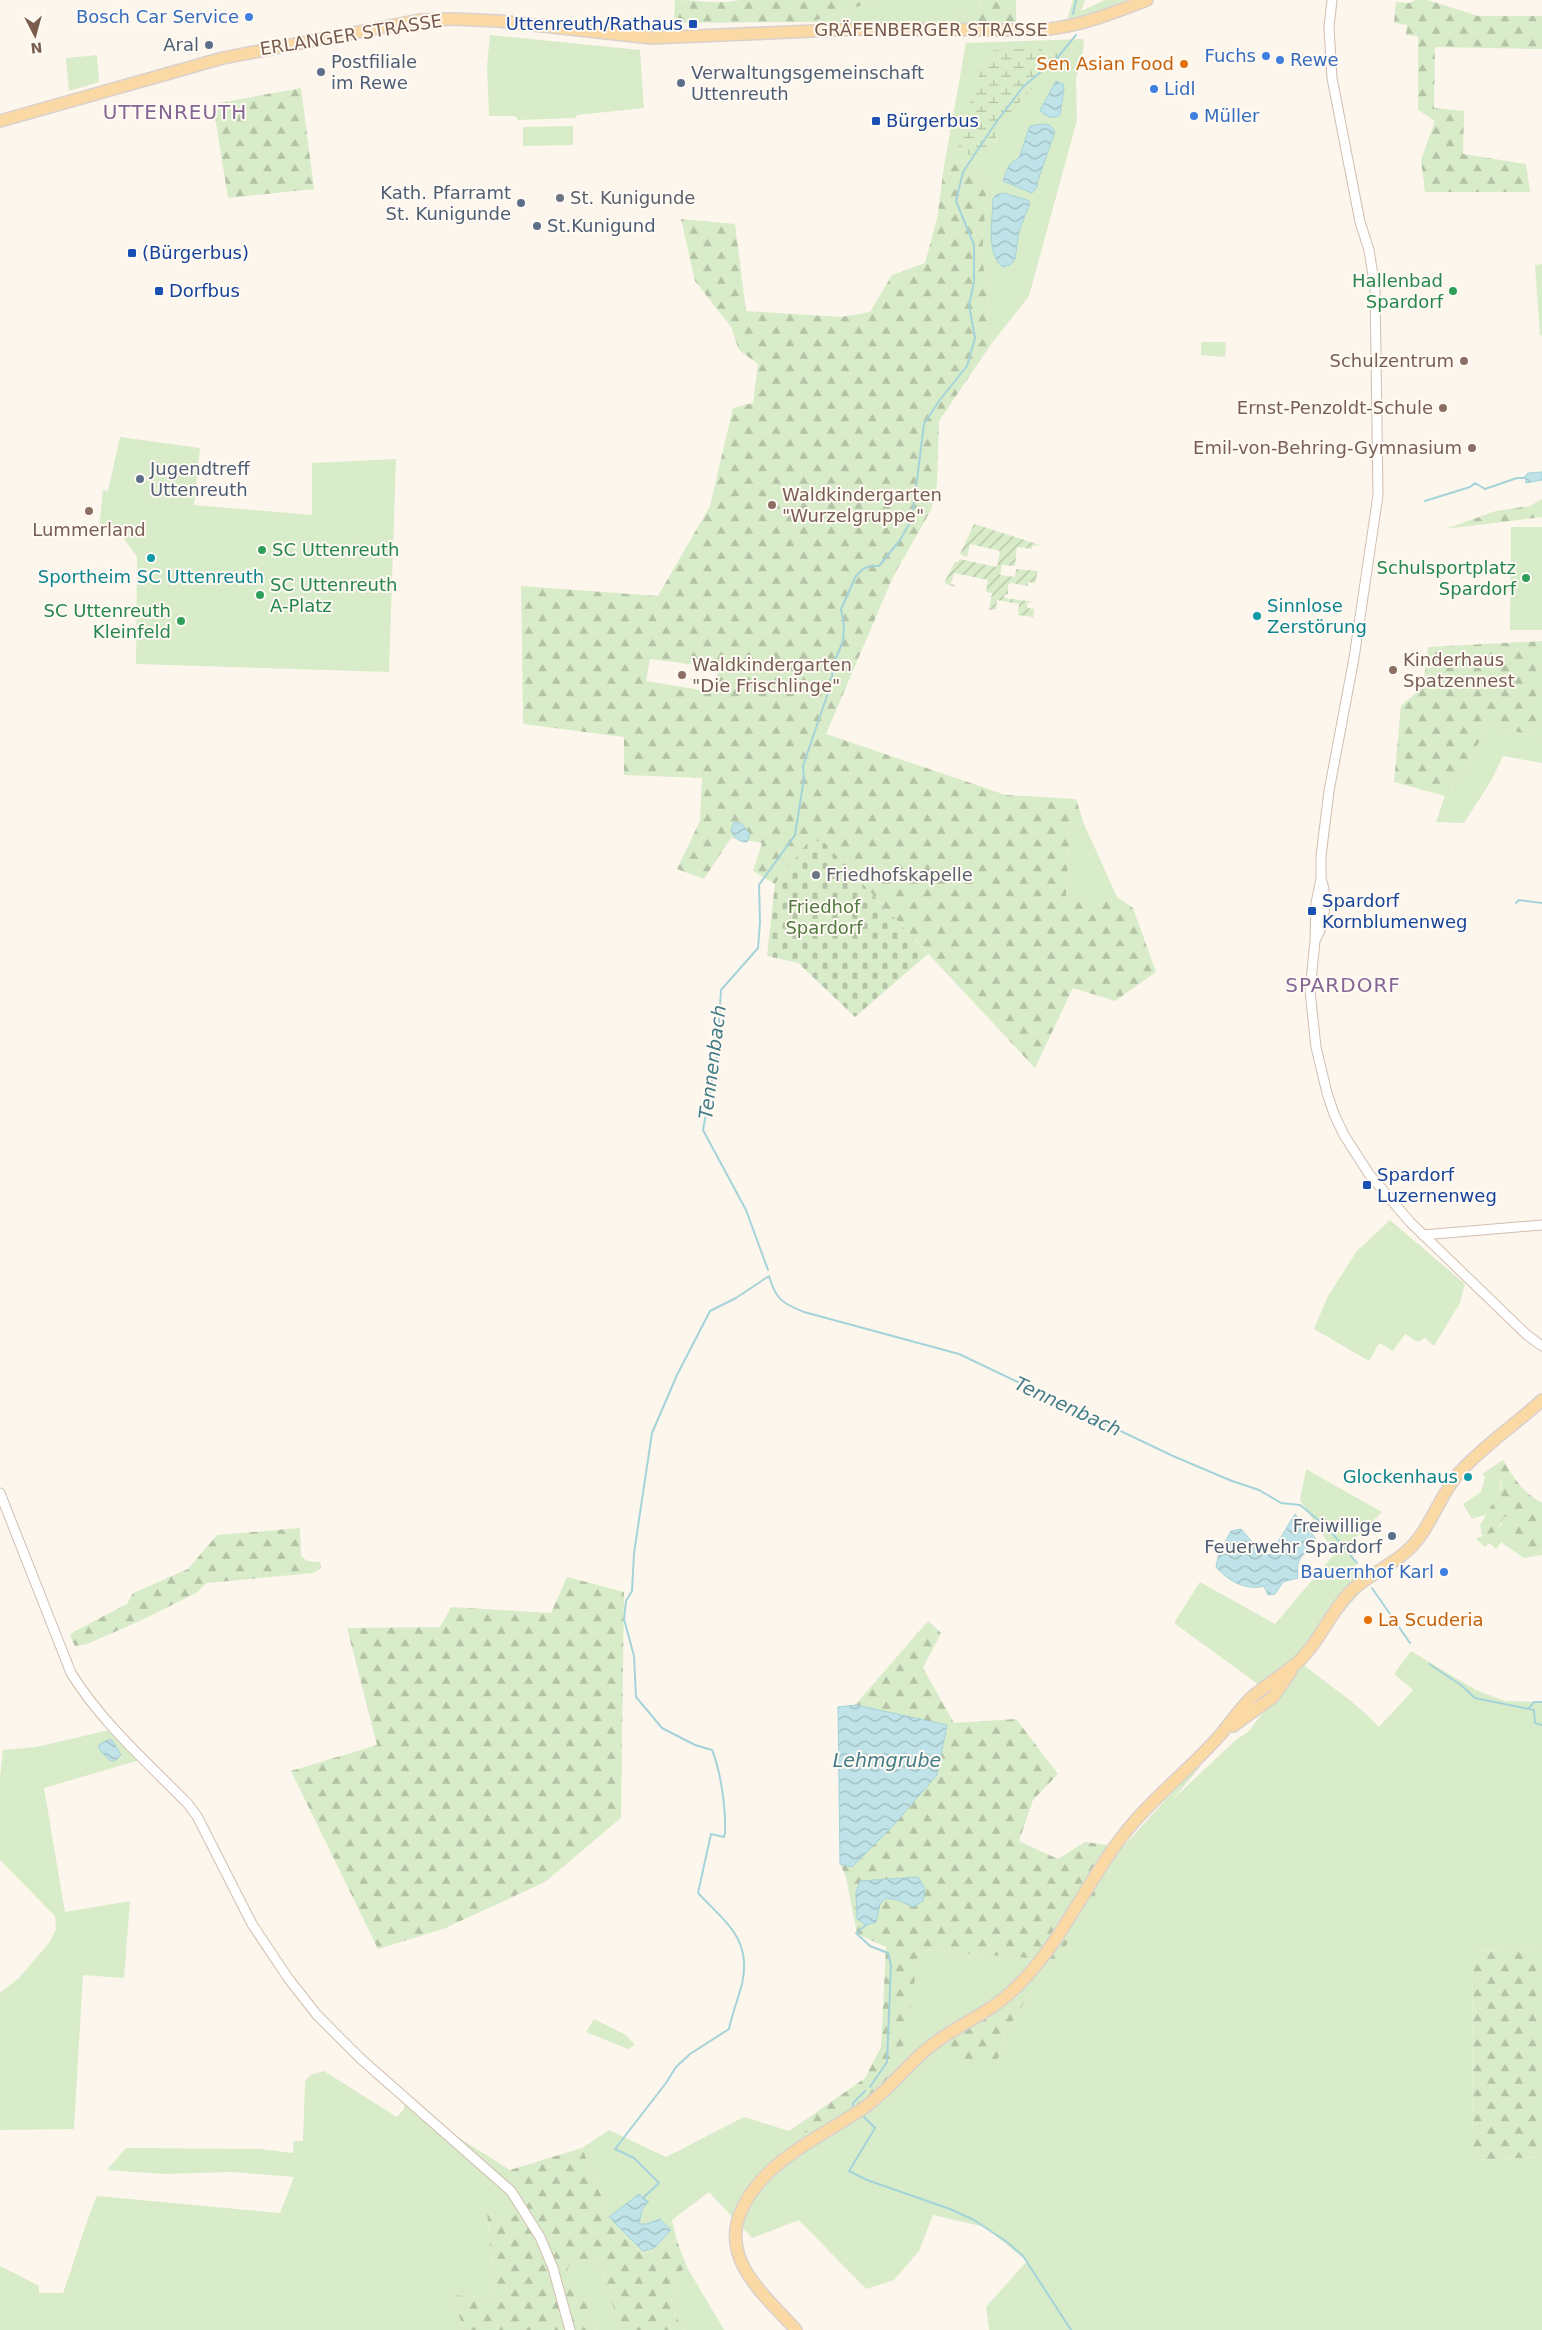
<svg xmlns="http://www.w3.org/2000/svg" width="1542" height="2330" viewBox="0 0 1542 2330" font-family="'DejaVu Sans',sans-serif">
	<defs>
		<pattern id="forest-firs" width="22" height="20" patternUnits="userSpaceOnUse" patternTransform="scale(1.25)"><rect width="22" height="20" fill="#d8ecc9"/><path d="M5 1l3.5 6h-7zM16 11l3.5 6h-7z" fill="#b4c2a5"/></pattern>
		<pattern id="wetland-marsh" width="20" height="14" patternUnits="userSpaceOnUse" patternTransform="scale(1.25)"><rect width="20" height="14" fill="#d8ecc9"/><path d="M1 5h8M5 5V1M11 12h8M15 12V8" fill="none" stroke="#b4c2a5"/></pattern>
		<pattern id="cemetery-stones" width="16" height="16" patternUnits="userSpaceOnUse" patternTransform="scale(1.25)"><rect width="16" height="16" fill="#d8ecc9"/><path d="M2 7V4a2 2 0 0 1 4 0v3zM10 15v-3a2 2 0 0 1 4 0v3z" fill="#b4c2a5"/></pattern>
		<pattern id="garden-furrows" width="10" height="10" patternUnits="userSpaceOnUse" patternTransform="scale(1.25)"><rect width="10" height="10" fill="#d8ecc9"/><path d="M-1 1l2-2M0 10L10 0M9 11l2-2" fill="none" stroke="#b4c2a5"/></pattern>
		<pattern id="water-waves" width="16" height="10" patternUnits="userSpaceOnUse" patternTransform="scale(1.25)"><rect width="16" height="10" fill="#bfe3e8"/><path d="M0 5q4-4 8 0t8 0" fill="none" stroke="#a0bbbe"/></pattern>
	</defs>
	<rect width="100%" height="100%" fill="#fdf6ec"/>
	<path fill="#d8ecc9" fill-rule="evenodd" d="M878,0H980L981,10H964L959,15L972,23L810,22Z
		M1073,0H1085L1081,11L1105,0H1127L1080,18L1078,16L1077,18L1067,20Z
		M490,35L640,50L644,108L577,115L575,118L518,120L515,116H489L487,65Z
		M1083,39L1084,46L1076,79L1077,120L1029,296L992,343L986,332L989,306L982,256L987,188L971,160L944,166L966,43Z
		M97,55L99,82L69,91L66,58Z
		M573,126V145L523,146V127Z
		M1542,264V335L1540,336L1535,265Z
		M1201,342H1226L1225,357L1201,355Z
		M120,437L200,448L194,505L312,515V463L396,459L389,672L136,664L137,557L120,533L99,528L103,490L108,491Z
		M1511,527H1542V630H1510Z
		M1487,726L1542,737V763L1503,756L1491,781L1464,823L1436,822L1445,796L1465,770Z
		M1084,824L1117,897L1066,898L1070,827Z
		M1390,1220L1465,1284L1460,1303L1434,1346L1425,1338L1418,1342L1405,1334L1393,1351L1379,1343L1369,1361L1314,1329L1327,1298L1356,1252Z
		M1306,1469L1382,1512L1347,1546L1366,1586L1300,1662C1327,1684 1356,1702 1379,1727L1413,1690L1394,1674L1411,1651L1476,1690L1505,1701L1542,1702V1950L1472,1952L1473,2160L1542,2157V2330H989L986,2307L1027,2261L985,2227L933,2215L919,2251L894,2280L866,2289L799,2220L752,2238L709,2192L672,2220L677,2241L643,2254L607,2219L604,2202L582,2148L609,2130L666,2157L744,2117L789,2131L811,2116L806,2132L902,2051L919,1950L1029,1958L1049,1962L1123,1847L1197,1765L1200,1767L1173,1799L1237,1739L1248,1732L1275,1697L1268,1698L1265,1692L1266,1690L1174,1623L1200,1582L1275,1624L1335,1553L1300,1500ZM1030,1992L1005,2034L998,2059L940,2040L1022,1994Z
		M1497,1476C1507,1488 1494,1503 1487,1514L1472,1519L1463,1504L1481,1492L1485,1477Z
		M1504,1516L1514,1521L1517,1527L1511,1544L1539,1553L1542,1549V1555L1524,1558L1501,1542L1496,1549L1489,1543L1485,1547L1476,1539L1501,1526Z
		M114,1729L143,1759L44,1788L65,1912L130,1901L124,1978L83,1975L74,2129L0,2130V1993L19,1978L49,1943L56,1929L55,1916L0,1860V1777L3,1750L36,1747Z
		M594,2019L626,2035L635,2045L628,2049L586,2032Z
		M324,2071L397,2117L403,2110L405,2104L510,2170L532,2201L506,2223L487,2212L495,2298L452,2295L464,2330H0V2266L39,2286V2293H63C75,2261 83,2228 97,2196L280,2213L294,2177L233,2172L163,2174L107,2170L126,2148L260,2149L293,2153L294,2141H303L305,2081L311,2075Z
		M594,2258L603,2269L604,2284L619,2321L621,2330H597L588,2311L589,2300L570,2286L566,2274L570,2264Z
		M687,2267L724,2330H685L676,2317L672,2277Z"/>
	<path fill="url(#forest-firs)" fill-rule="evenodd" d="M675,0C697,0 718,5 740,0H878L810,22L674,23Z
		M980,0H1016V22L972,23L959,15L964,10H981Z
		M1416,0H1428L1478,16H1542V49L1435,47L1434,108L1464,111L1463,154L1526,164L1530,192H1425L1421,160L1435,121L1418,110V36L1406,35L1407,25L1394,23L1396,2L1409,3Z
		M301,88L314,189L228,198L213,104Z
		M971,160L987,188L982,256L989,306L986,332L992,343L939,421L937,485L931,510L893,577L826,734L1006,795L1076,799L1084,824L1070,827L1066,897H1117L1133,908L1156,972L1115,1001L1073,988L1035,1068L823,841H809L775,884L753,871L762,843L731,838L704,879L677,869L700,821L702,778L624,775V737L523,724L521,586L658,596L710,506L733,408L753,403L758,364L739,350L731,327L695,281L681,219L735,224L746,311L841,317L870,312L892,275L925,263L937,219L944,166ZM650,659L719,668L713,692L646,681Z
		M1542,499V517L1445,529L1496,511L1530,506Z
		M1542,641V737L1487,726L1465,770L1445,796L1394,782L1401,706L1423,687L1428,647Z
		M1503,1460C1514,1478 1523,1493 1542,1503V1549L1539,1553L1511,1544L1517,1527L1514,1521L1504,1516L1497,1532L1482,1535L1480,1525L1502,1488L1501,1481L1497,1476L1485,1477L1482,1474Z
		M300,1528L301,1556L307,1561L320,1562L321,1568L314,1573L207,1583L196,1593L142,1620L87,1644L75,1646L70,1636L73,1632L127,1604L133,1593L188,1569L217,1535Z
		M567,1577L624,1592L621,1818L545,1882L443,1929L378,1949L291,1771L377,1745L347,1628L440,1627L451,1607L551,1613Z
		M928,1621L941,1633L923,1668L954,1723L1016,1719L1058,1774L1033,1800L1019,1841L1058,1859L1085,1842L1123,1847L1056,1963L1029,1958L919,1950C914,1979 908,2056 890,2076C868,2102 835,2117 805,2133L811,2116L865,2078L881,2047L886,1947L857,1934L846,1877L840,1864L852,1867L890,1829L937,1775L947,1725L855,1705ZM878,1879H894L914,1906L898,1900L886,1898L880,1904Z
		M1542,1950V2157L1473,2160L1472,1952Z
		M1026,1989L1030,1992L1005,2034L998,2059L947,2060L940,2041L1022,1994Z
		M582,2148L604,2202L607,2219L643,2254L677,2241L687,2267L672,2277L676,2317L685,2330H621L619,2321L604,2284L603,2269L594,2258L570,2264L566,2274L570,2285L582,2286L589,2300L588,2311L597,2330H464L452,2295L495,2298L487,2212L506,2223L531,2201L510,2170Z"/>
	<path fill="url(#wetland-marsh)" d="M1042,48V57L1054,49L1063,55L1017,105L983,156L957,153L982,63L993,50Z"/>
	<path fill="url(#cemetery-stones)" d="M809,841H823L928,954L855,1017L798,963L767,956L775,884Z"/>
	<path fill="url(#garden-furrows)" d="M974,524L1040,545L1032,546V549L1017,547L1015,566L1002,565L1000,575L1015,577L1016,569L1038,571L1035,583L1028,582V586L1011,583L1008,585V594L1004,595V598L1034,602L1027,603V608L1034,609L1033,617L1018,615L1019,604L997,600L996,609L989,610L992,593L986,592L988,580L954,573L951,584L955,585V587L946,584L945,581L955,562H959V559L997,567L1000,551L970,544L967,557L960,554Z"/>
	<path fill="url(#water-waves)" stroke="#a5d3da" d="M1056,81L1063,84L1064,89L1060,115C1055,120 1043,116 1040,110Z
		M1043,124L1049,125L1055,131L1037,183L1038,186L1032,193L1003,181C1006,171 1009,162 1019,158L1030,126Z
		M1003,193L1028,200L1030,203L1019,231L1015,259L1010,265L1003,267C985,254 993,219 993,199L996,195Z
		M1542,472V480L1526,483L1525,476L1528,473Z
		M734,822L741,823L750,834L747,842C738,842 735,838 731,831Z
		M1295,1514C1302,1524 1311,1529 1316,1540C1307,1558 1295,1551 1298,1578L1283,1582L1275,1594L1268,1595L1264,1586C1246,1591 1228,1581 1216,1567L1219,1553L1231,1531L1241,1529L1262,1553L1270,1555Z
		M856,1705L947,1725L937,1775L890,1829L852,1867L840,1864L838,1707Z
		M107,1740H112L121,1755L115,1761L109,1760L99,1749V1745Z
		M918,1877L925,1889L923,1901L913,1907L898,1900L886,1898L880,1904L876,1922L866,1925L857,1919L856,1893L860,1881Z
		M639,2194L648,2202L642,2210L639,2224H647L660,2219L671,2230L654,2248L643,2251L609,2217Z"/>
	<g fill="none" stroke-linecap="round" stroke-linejoin="round">
		<path stroke="#a5d3da" stroke-width="2" d="M1073,14L1076,0
			M1425,501L1470,487L1475,483L1485,489L1517,478H1525
			M1516,903L1519,900L1542,903
			M768,1270L746,1210L703,1130L717,1055L721,990L758,948L760,922L759,885L795,835L804,778L803,766L831,684L834,663L843,641L844,625L841,609L856,576L863,569L870,566H879L900,540L912,519L924,424L939,401L967,366L975,338L969,305L974,282V245L956,201L963,172L997,121L1023,87L1057,58L1076,35
			M1372,1588L1410,1643
			M1429,1664L1461,1685L1475,1698L1534,1710L1535,1723L1542,1725
			M1529,1708L1534,1702H1542
			M866,1925L856,1933L870,1946L888,1953L891,1965L887,2062L870,2087
			M853,2106V2103L865,2091
			M864,2117L875,2128L849,2171L867,2180L950,2209L974,2220L1007,2242L1023,2256L1071,2330
			M648,2202L643,2198L659,2183L634,2158L615,2149L666,2083L676,2067L690,2054L729,2029C732,2014 738,1999 742,1984C752,1939 726,1923 698,1893L711,1834L724,1837L725,1833C726,1809 721,1772 712,1750L695,1745L662,1728L636,1697L634,1656L624,1619L626,1601L632,1591L634,1553L652,1433L677,1375L710,1311L736,1298L769,1276C776,1300 782,1303 804,1312L959,1354L1173,1456L1232,1481L1259,1490L1281,1503L1300,1505L1327,1527L1357,1563"/>
		<defs>
			<path id="minor" d="M1332,0L1329,27L1332,78L1360,222L1369,250L1375,288L1378,495L1354,658L1329,791L1321,856V879L1316,903L1315,941L1310,991L1316,1047L1327,1093L1334,1114L1344,1135L1369,1174L1410,1222L1527,1335L1542,1346
				M1316,939C1325,922 1328,897 1321,879
				M1423,1235L1542,1225
				M0,1493L71,1673C102,1723 147,1762 188,1804L197,1816L252,1924L288,1978L317,2015L361,2059L511,2191L540,2237L553,2268L570,2330"/>
			<path id="major" d="M0,121L223,58L420,20L454,19L498,21L652,38L859,29L1034,30C1074,29 1110,14 1147,0
				M1233,1726L1273,1697L1291,1671
				M796,2330C766,2296 718,2259 742,2209C765,2159 822,2137 865,2107C889,2090 905,2067 927,2049C950,2029 979,2018 1003,1999C1060,1953 1086,1877 1134,1822C1161,1791 1194,1765 1221,1734C1230,1723 1239,1710 1250,1699C1266,1684 1286,1674 1301,1659C1321,1639 1331,1611 1351,1591C1369,1574 1392,1566 1409,1549C1431,1528 1439,1496 1459,1473C1483,1446 1515,1425 1542,1400"/>
		</defs>
		<use href="#minor" stroke="#d1beb0" stroke-width="11"/>
		<use href="#major" stroke="#dad1cd" stroke-width="14"/>
		<use href="#minor" stroke="#fff" stroke-width="9"/>
		<use href="#major" stroke="#fbd9a5" stroke-width="11"/>
	</g>
	<g fill="#3f7fe0" stroke="#fffaf3" stroke-width="2">
		<circle cx="249" cy="17" r="5"/>
		<circle cx="1266" cy="56" r="5"/>
		<circle cx="1280" cy="60" r="5"/>
		<circle cx="1154" cy="89" r="5"/>
		<circle cx="1194" cy="116" r="5"/>
		<circle cx="1444" cy="1572" r="5"/>
	</g>
	<g fill="#1a4fb4" stroke="#fffaf3" stroke-width="2">
		<rect x="688" y="19" width="10" height="10" rx="2.5"/>
		<rect x="871" y="116" width="10" height="10" rx="2.5"/>
		<rect x="127" y="248" width="10" height="10" rx="2.5"/>
		<rect x="154" y="286" width="10" height="10" rx="2.5"/>
		<rect x="1307" y="906" width="10" height="10" rx="2.5"/>
		<rect x="1362" y="1180" width="10" height="10" rx="2.5"/>
	</g>
	<g fill="#5c6f8a" stroke="#fffaf3" stroke-width="2">
		<circle cx="209" cy="45" r="5"/>
		<circle cx="321" cy="72" r="5"/>
		<circle cx="681" cy="83" r="5"/>
		<circle cx="521" cy="203" r="5"/>
		<circle cx="537" cy="226" r="5"/>
		<circle cx="140" cy="479" r="5"/>
		<circle cx="1392" cy="1536" r="5"/>
	</g>
	<g fill="#e8710a" stroke="#fffaf3" stroke-width="2">
		<circle cx="1184" cy="64" r="5"/>
		<circle cx="1368" cy="1620" r="5"/>
	</g>
	<g fill="#6b7280" stroke="#fffaf3" stroke-width="2">
		<circle cx="560" cy="198" r="5"/>
		<circle cx="816" cy="875" r="5"/>
	</g>
	<g fill="#2e9e5b" stroke="#fffaf3" stroke-width="2">
		<circle cx="1453" cy="291" r="5"/>
		<circle cx="262" cy="550" r="5"/>
		<circle cx="1526" cy="578" r="5"/>
		<circle cx="260" cy="595" r="5"/>
		<circle cx="181" cy="621" r="5"/>
	</g>
	<g fill="#8d6e63" stroke="#fffaf3" stroke-width="2">
		<circle cx="1464" cy="361" r="5"/>
		<circle cx="1443" cy="408" r="5"/>
		<circle cx="1472" cy="448" r="5"/>
		<circle cx="772" cy="505" r="5"/>
		<circle cx="89" cy="511" r="5"/>
		<circle cx="1393" cy="670" r="5"/>
		<circle cx="682" cy="675" r="5"/>
	</g>
	<g fill="#0f9aa8" stroke="#fffaf3" stroke-width="2">
		<circle cx="151" cy="558" r="5"/>
		<circle cx="1257" cy="616" r="5"/>
		<circle cx="1468" cy="1477" r="5"/>
	</g>
	<g text-anchor="middle" stroke-width="4" stroke-linejoin="round" paint-order="stroke">
		<g font-size="18" fill="#366cbe" stroke="#fffaf3" text-anchor="end">
			<text x="239" y="23">Bosch Car Service</text>
			<text x="1256" y="62">Fuchs</text>
			<text x="1290" y="66" text-anchor="start">Rewe</text>
			<text x="1164" y="95" text-anchor="start">Lidl</text>
			<text x="1204" y="122" text-anchor="start">Müller</text>
			<text x="1434" y="1578">Bauernhof Karl</text>
		</g>
		<g font-size="18" fill="#164399" stroke="#fffaf3" text-anchor="start">
			<text x="683" y="30" text-anchor="end">Uttenreuth/Rathaus</text>
			<text x="886" y="127">Bürgerbus</text>
			<text x="142" y="259">(Bürgerbus)</text>
			<text x="169" y="297">Dorfbus</text>
			<text x="1322" y="907">Spardorf<tspan x="1322" dy="21">Kornblumenweg</tspan></text>
			<text x="1377" y="1181">Spardorf<tspan x="1377" dy="21">Luzernenweg</tspan></text>
		</g>
		<g font-size="18" fill="#7a5c4d" stroke="#fffaf3">
			<text x="931" y="36">GRÄFENBERGER STRASSE</text>
			<text transform="translate(351 35) rotate(-9)" y="6">ERLANGER STRASSE</text>
		</g>
		<g font-size="18" fill="#4e5e75" stroke="#fffaf3" text-anchor="start">
			<text x="199" y="51" text-anchor="end">Aral</text>
			<text x="331" y="68">Postfiliale<tspan x="331" dy="21">im Rewe</tspan></text>
			<text x="691" y="79">Verwaltungsgemeinschaft<tspan x="691" dy="21">Uttenreuth</tspan></text>
			<text x="511" y="199" text-anchor="end">Kath. Pfarramt<tspan x="511" dy="21">St. Kunigunde</tspan></text>
			<text x="547" y="232">St.Kunigund</text>
			<text x="150" y="475">Jugendtreff<tspan x="150" dy="21">Uttenreuth</tspan></text>
			<text x="1382" y="1532" text-anchor="end">Freiwillige<tspan x="1382" dy="21">Feuerwehr Spardorf</tspan></text>
		</g>
		<g font-size="18" fill="#c56008" stroke="#fffaf3" text-anchor="end">
			<text x="1174" y="70">Sen Asian Food</text>
			<text x="1378" y="1626" text-anchor="start">La Scuderia</text>
		</g>
		<g font-size="18" fill="#5b616d" stroke="#fffaf3" text-anchor="start">
			<text x="570" y="204">St. Kunigunde</text>
			<text x="826" y="881">Friedhofskapelle</text>
		</g>
		<g font-size="18" fill="#27864d" stroke="#fffaf3" text-anchor="end">
			<text x="1443" y="287">Hallenbad<tspan x="1443" dy="21">Spardorf</tspan></text>
			<text x="272" y="556" text-anchor="start">SC Uttenreuth</text>
			<text x="1516" y="574">Schulsportplatz<tspan x="1516" dy="21">Spardorf</tspan></text>
			<text x="270" y="591" text-anchor="start">SC Uttenreuth<tspan x="270" dy="21">A-Platz</tspan></text>
			<text x="171" y="617">SC Uttenreuth<tspan x="171" dy="21">Kleinfeld</tspan></text>
		</g>
		<g font-size="18" fill="#785e54" stroke="#fffaf3" text-anchor="end">
			<text x="1454" y="367">Schulzentrum</text>
			<text x="1433" y="414">Ernst-Penzoldt-Schule</text>
			<text x="1462" y="454">Emil-von-Behring-Gymnasium</text>
			<text x="782" y="501" text-anchor="start">Waldkindergarten<tspan x="782" dy="21">"Wurzelgruppe"</tspan></text>
			<text x="89" y="536" text-anchor="middle">Lummerland</text>
			<text x="1403" y="666" text-anchor="start">Kinderhaus<tspan x="1403" dy="21">Spatzennest</tspan></text>
			<text x="692" y="671" text-anchor="start">Waldkindergarten<tspan x="692" dy="21">"Die Frischlinge"</tspan></text>
		</g>
		<g font-size="18" fill="#0d838f" stroke="#fffaf3">
			<text x="151" y="583">Sportheim SC Uttenreuth</text>
			<text x="1267" y="612" text-anchor="start">Sinnlose<tspan x="1267" dy="21">Zerstörung</tspan></text>
			<text x="1458" y="1483" text-anchor="end">Glockenhaus</text>
		</g>
		<g font-size="18" fill="#537a41" stroke="#fffaf3">
			<text x="824" y="913">Friedhof<tspan x="824" dy="21">Spardorf</tspan></text>
		</g>
		<g font-size="19" font-style="italic" fill="#437c86" stroke="#fffaf3">
			<text transform="translate(712 1062) rotate(-83)" y="7">Tennenbach</text>
			<text transform="translate(1068 1406) rotate(25)" y="7">Tennenbach</text>
			<text x="887" y="1767">Lehmgrube</text>
		</g>
		<g font-size="20" letter-spacing="1" fill="#846695" stroke="#fffaf3">
			<text x="175" y="119">UTTENREUTH</text>
			<text x="1343" y="992">SPARDORF</text>
		</g>
	</g>
	<g transform="translate(35 35) rotate(174)" stroke="#fffaf3" stroke-width="4" paint-order="stroke">
	<path d="M0-4L9 19L0 12L-9 19Z" fill="#7a5c4d"/>
	<text y="-8" font-size="14" font-weight="bold" text-anchor="middle" fill="#7a5c4d">N</text>
	</g>
</svg>
